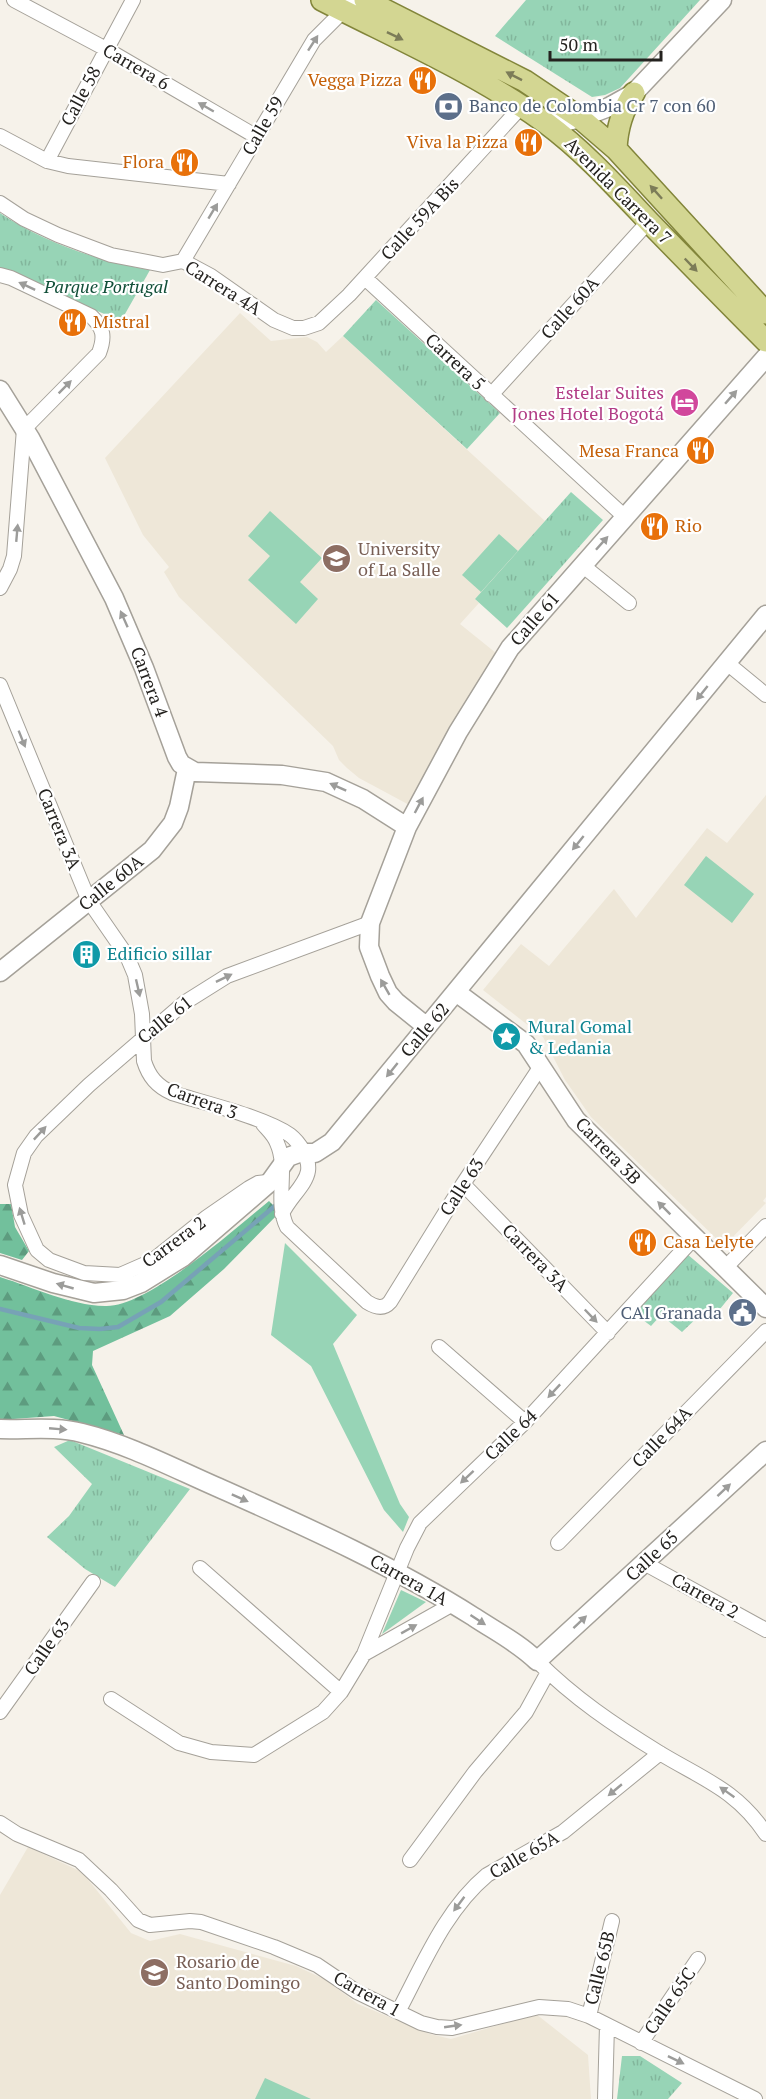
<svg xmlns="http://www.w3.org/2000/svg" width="766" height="2099" viewBox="0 0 766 2099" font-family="'PT Serif',serif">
	<defs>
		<pattern id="forest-firs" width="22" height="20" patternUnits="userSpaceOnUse" patternTransform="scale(1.5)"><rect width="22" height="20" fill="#72c09c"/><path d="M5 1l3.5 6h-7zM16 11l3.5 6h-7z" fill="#5d9c7f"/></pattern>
		<pattern id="park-tufts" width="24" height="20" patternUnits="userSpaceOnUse" patternTransform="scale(1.5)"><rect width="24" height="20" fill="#97d4b6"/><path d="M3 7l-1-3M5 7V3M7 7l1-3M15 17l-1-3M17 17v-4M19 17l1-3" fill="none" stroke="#82b69c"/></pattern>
	</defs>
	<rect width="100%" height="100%" fill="#f6f2ea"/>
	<path fill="#eee7d8" d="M240,313L271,341L307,337L317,342L326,352L343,336L545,521L475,599L479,603L460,624L496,653L413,807L359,778L347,768L339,760L333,746L179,597L164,572L169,567L143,535L105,458Z
		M766,795V1197L763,1201L766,1203L724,1246L591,1117L565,1080L543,1037L483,990L521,944L549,966L614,889L636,918L707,828L727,843Z
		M28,1847L82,1872L131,1933L150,1941L180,1934L296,1966L324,1979L358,2004L430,2034L451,2039L536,2014L588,2055L591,2099H0V1895Z"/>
	<path fill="#97d4b6" d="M270,511L322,558L300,582L318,599L296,624L248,580L270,556L248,536Z
		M499,534L518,551L481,592L462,575Z
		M706,856L754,894L732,923L684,885Z
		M285,1243L357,1315L333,1344L400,1504L409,1517L403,1532L384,1510L311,1366L271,1335Z
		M401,1590L426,1602L382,1634Z
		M265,2078L311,2099H255Z"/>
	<path fill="url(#forest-firs)" d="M269,1201L280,1212L224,1269L170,1316L93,1351L92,1365L124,1435L54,1416L0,1420V1277C35,1288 69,1305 105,1306C147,1308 236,1228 269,1201Z
		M0,1204H11L15,1227L29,1251L22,1260L0,1253Z"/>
	<path fill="url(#park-tufts)" d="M526,0H700L620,88L605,95L592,97L495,36Z
		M0,213C43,242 98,261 150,270L121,321L0,270Z
		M376,300L500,413L467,449L343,336Z
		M571,492L603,520L507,628L475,599Z
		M687,1254L733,1293L711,1320L702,1313L682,1332L661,1315L651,1326L631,1311Z
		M70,1440L190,1489L115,1587L85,1569L47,1537L69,1516L92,1484L54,1447Z
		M622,2056H640L682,2083L668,2099H617Z"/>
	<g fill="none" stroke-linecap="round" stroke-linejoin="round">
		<path stroke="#77a2b6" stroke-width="4.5" d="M0,1309L79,1328L100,1329L118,1327L161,1302L276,1205"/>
		<defs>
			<path id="street" d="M14,0L106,49L257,137
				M0,136L47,161L68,166L229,184
				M47,161L133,0
				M0,203L24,219L58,235L111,255L163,265L183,261L211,276L274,320L293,328H304L319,323L349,295L521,107
				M183,261L314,40L354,0
				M0,275L11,278L91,316C104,328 105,337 99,353L24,429L14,556L10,569L0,588
				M365,278L625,517
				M491,395L649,221
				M582,565L629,603
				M727,663L766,695
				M0,685L89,901L127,956L135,975L142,1014L144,1061C149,1077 157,1086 172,1093C204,1103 264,1117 290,1135C299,1142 310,1158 308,1171C306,1185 288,1199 282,1214
				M263,1124C268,1130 274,1135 277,1143C289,1169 274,1201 287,1227L367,1302C375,1307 383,1310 390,1302L463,1184L541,1066
				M267,1182L258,1183L249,1188L207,1217L152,1261L120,1275L84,1273L49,1260L37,1250L21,1215L15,1185L24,1153L36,1136L89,1085L184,1003L227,976L370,923
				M463,1184L608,1333
				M725,1268L766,1226
				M439,1347L525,1422
				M558,1543L766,1331
				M644,1563L766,1630
				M200,1568L341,1692
				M364,1654L453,1604
				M537,1661C574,1698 614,1725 658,1752C702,1779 736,1789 766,1834
				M111,1699L179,1743L211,1752L254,1755L323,1712L341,1692L364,1654L407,1548L420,1523L525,1422L694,1238
				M0,1712L93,1582
				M0,1823L17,1834L79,1860L111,1890L138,1920L150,1925L190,1921L201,1922L274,1947L317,1965L357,1992L421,2023L437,2027L452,2028L539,2007L568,2009L589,2016L755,2099
				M410,1860L475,1772L526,1712L548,1672
				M398,2012C423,1965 445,1910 487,1875L563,1832L660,1753
				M589,2016L612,1921
				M641,2043L698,1959
				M605,2099L607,2025"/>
			<path id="secondary" d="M546,123L564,122L580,118L609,107L634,93L722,0
				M0,390L30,438L114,598L144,668L177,757L181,764L195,772L282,775L326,782L363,799L407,827
				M0,972L152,850L173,823L179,807L187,769
				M456,992L526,1044L576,1120L766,1308
				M427,1027L396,1002L388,993L380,976L369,947L370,923L407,827L458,732L510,648L766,357
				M0,1265L53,1283L94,1293L123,1290L141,1283L183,1257L270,1182L288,1157L299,1153H315L332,1142L766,615
				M0,1429C27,1430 55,1426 82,1433C131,1445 179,1471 226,1491C311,1529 395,1567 474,1617C495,1631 519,1643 537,1661L766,1451"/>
			<path id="primary" d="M322,0C398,39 477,73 546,123C585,152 617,188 651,224C689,263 727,302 766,341
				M365,0L525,81L580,118L616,149L766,313
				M616,149C617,127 622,110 634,93"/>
		</defs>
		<use href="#street" stroke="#a5a199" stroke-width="16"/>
		<use href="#secondary" stroke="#a5a199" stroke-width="21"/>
		<use href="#primary" stroke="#82853a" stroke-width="24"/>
		<use href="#street" stroke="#fff" stroke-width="14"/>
		<use href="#secondary" stroke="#fff" stroke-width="18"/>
		<use href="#primary" stroke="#d3d692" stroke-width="21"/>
	</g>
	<defs><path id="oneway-solid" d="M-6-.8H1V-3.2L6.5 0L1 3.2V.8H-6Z" transform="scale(1.5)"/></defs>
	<g fill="#7c7c58">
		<use href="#oneway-solid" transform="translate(395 36) rotate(26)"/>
		<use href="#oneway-solid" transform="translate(514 76) rotate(-153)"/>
		<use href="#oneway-solid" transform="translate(656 192) rotate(-132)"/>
		<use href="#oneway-solid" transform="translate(691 265) rotate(46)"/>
	</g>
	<g fill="#9c9c9a">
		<use href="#oneway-solid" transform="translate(313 43) rotate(-57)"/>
		<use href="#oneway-solid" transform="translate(206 107) rotate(-150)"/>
		<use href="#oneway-solid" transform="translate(213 211) rotate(-59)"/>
		<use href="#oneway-solid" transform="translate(27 286) rotate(-155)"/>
		<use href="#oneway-solid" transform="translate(65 387) rotate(-45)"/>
		<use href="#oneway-solid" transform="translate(731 397) rotate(-49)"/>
		<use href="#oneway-solid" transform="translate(17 533) rotate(-85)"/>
		<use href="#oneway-solid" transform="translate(602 543) rotate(-48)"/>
		<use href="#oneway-solid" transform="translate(124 619) rotate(-114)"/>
		<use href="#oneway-solid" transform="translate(702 693) rotate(129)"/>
		<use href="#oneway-solid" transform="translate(22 739) rotate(68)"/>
		<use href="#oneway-solid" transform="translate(338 787) rotate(-156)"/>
		<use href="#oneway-solid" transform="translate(419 805) rotate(-62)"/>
		<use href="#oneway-solid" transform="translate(578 843) rotate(129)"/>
		<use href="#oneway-solid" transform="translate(224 978) rotate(-26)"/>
		<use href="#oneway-solid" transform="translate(385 987) rotate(-120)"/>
		<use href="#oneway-solid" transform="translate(138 988) rotate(77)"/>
		<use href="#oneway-solid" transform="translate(392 1070) rotate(129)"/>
		<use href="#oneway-solid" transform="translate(40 1133) rotate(-47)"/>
		<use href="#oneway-solid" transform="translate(664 1208) rotate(-135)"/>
		<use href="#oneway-solid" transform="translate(22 1216) rotate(-107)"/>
		<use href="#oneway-solid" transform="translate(65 1286) rotate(-164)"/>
		<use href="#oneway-solid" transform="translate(591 1316) rotate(46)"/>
		<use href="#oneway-solid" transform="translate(554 1391) rotate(133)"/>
		<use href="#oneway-solid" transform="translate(58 1429) rotate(5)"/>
		<use href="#oneway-solid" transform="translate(467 1477) rotate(137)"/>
		<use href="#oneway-solid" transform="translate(724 1490) rotate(-43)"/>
		<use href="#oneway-solid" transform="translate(240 1498) rotate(24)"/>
		<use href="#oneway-solid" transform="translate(478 1620) rotate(33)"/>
		<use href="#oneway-solid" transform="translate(580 1622) rotate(-43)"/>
		<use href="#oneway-solid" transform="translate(409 1629) rotate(-29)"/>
		<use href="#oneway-solid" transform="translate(615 1790) rotate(140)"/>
		<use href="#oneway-solid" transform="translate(727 1792) rotate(-145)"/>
		<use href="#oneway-solid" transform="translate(459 1904) rotate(127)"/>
		<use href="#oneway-solid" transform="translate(453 2026) rotate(-8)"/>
		<use href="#oneway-solid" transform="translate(676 2060) rotate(26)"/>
	</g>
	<defs>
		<symbol id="restaurant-disc" viewBox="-11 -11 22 22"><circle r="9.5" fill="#e8710a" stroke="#fff"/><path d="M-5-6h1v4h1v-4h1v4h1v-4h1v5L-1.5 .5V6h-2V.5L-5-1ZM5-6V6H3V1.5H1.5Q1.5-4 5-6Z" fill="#fff"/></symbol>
		<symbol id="bank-disc" viewBox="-11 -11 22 22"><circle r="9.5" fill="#5c6f8a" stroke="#fff"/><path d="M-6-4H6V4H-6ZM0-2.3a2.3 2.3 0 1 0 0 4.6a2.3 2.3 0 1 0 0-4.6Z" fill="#fff"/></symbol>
		<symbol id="hotel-disc" viewBox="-11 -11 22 22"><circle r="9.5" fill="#d1479c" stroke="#fff"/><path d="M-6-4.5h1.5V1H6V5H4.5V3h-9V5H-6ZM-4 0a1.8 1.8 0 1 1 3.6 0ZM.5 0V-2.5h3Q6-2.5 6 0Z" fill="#fff"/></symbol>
		<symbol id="university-disc" viewBox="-11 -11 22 22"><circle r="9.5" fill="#8d6e63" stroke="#fff"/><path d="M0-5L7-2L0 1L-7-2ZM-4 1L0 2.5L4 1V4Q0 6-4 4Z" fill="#fff"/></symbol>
		<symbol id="building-disc" viewBox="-11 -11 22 22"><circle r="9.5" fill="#0f9aa8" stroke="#fff"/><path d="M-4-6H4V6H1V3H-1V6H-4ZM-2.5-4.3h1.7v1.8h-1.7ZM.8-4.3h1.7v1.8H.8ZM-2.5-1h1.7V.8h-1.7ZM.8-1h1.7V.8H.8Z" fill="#fff"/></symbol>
		<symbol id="sight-disc" viewBox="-11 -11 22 22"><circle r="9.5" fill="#0f9aa8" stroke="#fff"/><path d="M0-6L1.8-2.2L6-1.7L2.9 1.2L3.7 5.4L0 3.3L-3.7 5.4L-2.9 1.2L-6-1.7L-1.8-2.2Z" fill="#fff"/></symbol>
		<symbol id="civic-disc" viewBox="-11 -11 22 22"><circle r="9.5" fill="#5c6f8a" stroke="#fff"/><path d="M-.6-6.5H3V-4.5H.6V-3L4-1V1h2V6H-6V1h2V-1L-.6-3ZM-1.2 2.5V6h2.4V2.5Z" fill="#fff"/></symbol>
		<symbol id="school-disc" viewBox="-11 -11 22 22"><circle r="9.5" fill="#8d6e63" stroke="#fff"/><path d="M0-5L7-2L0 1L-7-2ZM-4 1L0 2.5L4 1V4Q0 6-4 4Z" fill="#fff"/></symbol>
	</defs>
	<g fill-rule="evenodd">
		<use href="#restaurant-disc" x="406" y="64" width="33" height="33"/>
		<use href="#bank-disc" x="432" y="90" width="33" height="33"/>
		<use href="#restaurant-disc" x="512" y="126" width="33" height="33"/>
		<use href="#restaurant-disc" x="168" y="146" width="33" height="33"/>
		<use href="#restaurant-disc" x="56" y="306" width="33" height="33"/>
		<use href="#hotel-disc" x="668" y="386" width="33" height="33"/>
		<use href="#restaurant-disc" x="684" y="434" width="33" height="33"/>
		<use href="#restaurant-disc" x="638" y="510" width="33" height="33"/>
		<use href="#university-disc" x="320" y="542" width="33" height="33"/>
		<use href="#building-disc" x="70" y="938" width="33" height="33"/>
		<use href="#sight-disc" x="490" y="1020" width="33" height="33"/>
		<use href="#restaurant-disc" x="626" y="1226" width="33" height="33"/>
		<use href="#civic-disc" x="726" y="1296" width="33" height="33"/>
		<use href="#school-disc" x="138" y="1956" width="33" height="33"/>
	</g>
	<g text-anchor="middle" stroke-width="4.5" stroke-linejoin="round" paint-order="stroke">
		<g font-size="18" fill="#24221f" stroke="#fff">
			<text transform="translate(136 67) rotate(30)" y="6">Carrera 6</text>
			<text transform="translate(81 96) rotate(-62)" y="6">Calle 58</text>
			<text transform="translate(263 126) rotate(-60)" y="6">Calle 59</text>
			<text transform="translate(618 191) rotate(45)" y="6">Avenida Carrera 7</text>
			<text transform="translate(420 219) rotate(-47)" y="6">Calle 59A Bis</text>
			<text transform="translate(223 288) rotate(32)" y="6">Carrera 4A</text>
			<text transform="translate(570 308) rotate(-48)" y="6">Calle 60A</text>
			<text transform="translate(455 362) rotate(43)" y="6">Carrera 5</text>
			<text transform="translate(535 619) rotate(-49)" y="6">Calle 61</text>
			<text transform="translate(149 682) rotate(69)" y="6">Carrera 4</text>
			<text transform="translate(59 829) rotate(68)" y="6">Carrera 3A</text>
			<text transform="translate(111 883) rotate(-39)" y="6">Calle 60A</text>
			<text transform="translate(165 1020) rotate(-39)" y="6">Calle 61</text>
			<text transform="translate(425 1030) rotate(-50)" y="6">Calle 62</text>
			<text transform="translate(202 1101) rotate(20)" y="6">Carrera 3</text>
			<text transform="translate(608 1151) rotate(46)" y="6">Carrera 3B</text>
			<text transform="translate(462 1187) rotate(-57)" y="6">Calle 63</text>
			<text transform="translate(174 1242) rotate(-36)" y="6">Carrera 2</text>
			<text transform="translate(535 1258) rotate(46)" y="6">Carrera 3A</text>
			<text transform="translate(511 1435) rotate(-44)" y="6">Calle 64</text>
			<text transform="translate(662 1437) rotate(-46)" y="6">Calle 64A</text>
			<text transform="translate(652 1556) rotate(-43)" y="6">Calle 65</text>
			<text transform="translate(409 1580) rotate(29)" y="6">Carrera 1A</text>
			<text transform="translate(705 1596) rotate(29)" y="6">Carrera 2</text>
			<text transform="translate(47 1647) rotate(-55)" y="6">Calle 63</text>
			<text transform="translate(524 1855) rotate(-30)" y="6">Calle 65A</text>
			<text transform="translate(600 1968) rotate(-76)" y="6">Calle 65B</text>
			<text transform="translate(367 1994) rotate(29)" y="6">Carrera 1</text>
			<text transform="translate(670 2001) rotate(-56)" y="6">Calle 65C</text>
		</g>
		<g font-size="18" fill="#c56008" stroke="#fff" text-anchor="end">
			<text x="402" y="86">Vegga Pizza</text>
			<text x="508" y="148">Viva la Pizza</text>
			<text x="164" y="168">Flora</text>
			<text x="93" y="328" text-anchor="start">Mistral</text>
			<text x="679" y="457">Mesa Franca</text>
			<text x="675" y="532" text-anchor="start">Rio</text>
			<text x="663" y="1248" text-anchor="start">Casa Lelyte</text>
		</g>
		<g font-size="18" fill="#4e5e75" stroke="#fff" text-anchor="start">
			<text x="469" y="112">Banco de Colombia Cr 7 con 60</text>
			<text x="722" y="1319" text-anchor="end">CAI Granada</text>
		</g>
		<g font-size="18" font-style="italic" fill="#114f38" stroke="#fff">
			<text x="106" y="293">Parque Portugal</text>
		</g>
		<g font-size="18" fill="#b23c85" stroke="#fff" text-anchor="end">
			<text x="664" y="399">Estelar Suites<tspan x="664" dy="21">Jones Hotel Bogotá</tspan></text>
		</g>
		<g font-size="18" fill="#785e54" stroke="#fff" text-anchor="start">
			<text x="358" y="555">University<tspan x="358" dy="21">of La Salle</tspan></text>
			<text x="176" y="1968">Rosario de<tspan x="176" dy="21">Santo Domingo</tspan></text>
		</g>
		<g font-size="18" fill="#0d838f" stroke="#fff" text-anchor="start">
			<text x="107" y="960">Edificio sillar</text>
			<text x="528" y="1033">Mural Gomal<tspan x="528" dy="21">&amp; Ledania</tspan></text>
		</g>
	</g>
	<path d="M550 51v9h111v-9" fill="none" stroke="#24221f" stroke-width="3"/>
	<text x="559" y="51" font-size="18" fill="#24221f" stroke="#ffffff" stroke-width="4.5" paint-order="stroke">50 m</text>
</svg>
